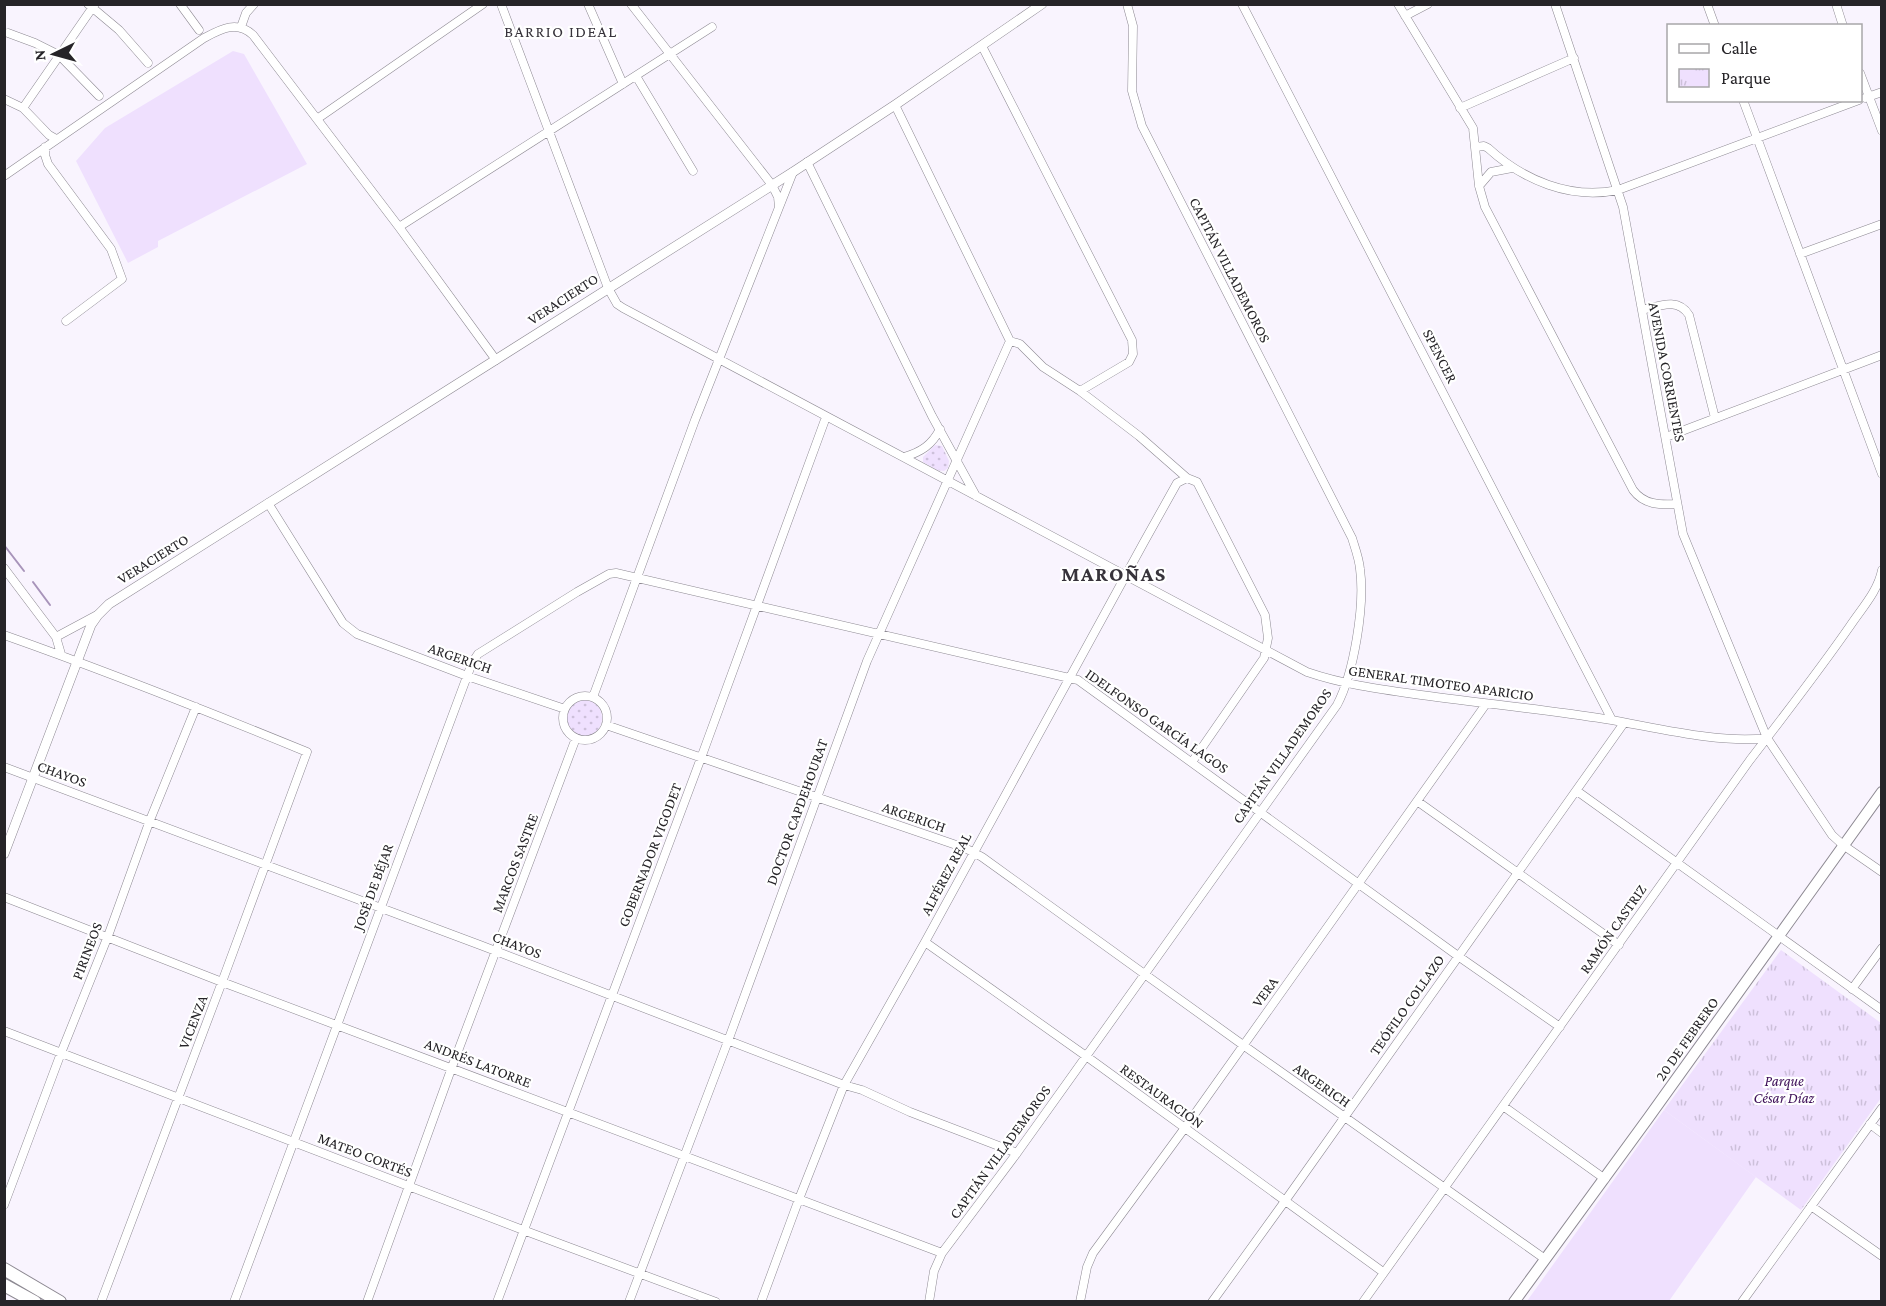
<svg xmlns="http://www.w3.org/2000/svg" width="1886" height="1306" viewBox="0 0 1886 1306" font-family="'Crimson Pro',serif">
	<defs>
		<pattern id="grass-dots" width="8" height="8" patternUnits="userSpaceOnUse" patternTransform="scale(1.5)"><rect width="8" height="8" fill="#efe0fe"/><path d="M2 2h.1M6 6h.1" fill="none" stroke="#cdc0da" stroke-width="1.8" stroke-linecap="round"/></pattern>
		<pattern id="park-tufts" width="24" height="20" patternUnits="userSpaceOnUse" patternTransform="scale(1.5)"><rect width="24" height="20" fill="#efe0fe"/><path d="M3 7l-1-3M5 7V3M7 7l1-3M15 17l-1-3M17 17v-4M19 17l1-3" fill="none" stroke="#cdc0da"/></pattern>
	</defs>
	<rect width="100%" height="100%" fill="#f9f4fe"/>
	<path fill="url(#grass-dots)" d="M935,445L942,446L949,461L948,468L944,471L937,470L923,462V457Z
		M566 718a18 18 0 1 1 36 0a18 18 0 1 1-36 0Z"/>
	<path fill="url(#park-tufts)" d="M1781,950L1881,1023V1098L1801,1210L1664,1110Z"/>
	<path fill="#efe0fe" d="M233,51L244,54L307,164L158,241V247L128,263L76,161L105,128Z
		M1664,1110L1756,1177L1669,1301H1527Z"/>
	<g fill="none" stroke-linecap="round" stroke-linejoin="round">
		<path stroke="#a894ba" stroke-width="2" d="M4,545L24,571
			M33,582L50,605"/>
		<defs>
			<path id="minor" d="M88,4L119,30L148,63
				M180,4L199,30
				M501,4L608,288L617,304L623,308L1307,672C1342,684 1378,689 1414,694C1478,703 1542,709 1605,719C1654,727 1718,744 1767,738
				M588,4L623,84
				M631,4L772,185L778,197L779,207
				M1242,4L1612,720
				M1398,4L1473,128L1479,186L1485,207L1633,490C1644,505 1660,505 1677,504
				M1555,4L1623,207L1683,534L1767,738L1832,835L1843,845L1882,872
				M1707,4L1715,26
				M1836,4L1843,26
				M1405,16L1428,4
				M241,27L246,13L254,4
				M8,33L35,43L59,55L99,96
				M982,46L1132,340L1133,354L1129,362L1080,391
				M1860,73L1882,131
				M636,76L693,171
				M1865,98L1882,92
				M4,99L23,108L49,135L56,139
				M1743,100L1882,474
				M895,105L1010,341
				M23,108L95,4
				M1460,108L1574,58
				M317,119L483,4
				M45,147V155L48,164L111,249L122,279L66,321
				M1476,147L1484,146L1488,148C1523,180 1570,200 1618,190L1859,100
				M807,162L932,416L976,496
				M4,176L204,38C221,29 237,20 253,35L399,227L496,360
				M1479,186L1491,172L1512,168
				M399,227L712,27
				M1800,254L1882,224
				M1642,310C1659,306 1678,297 1689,315L1715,418
				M1010,341L1020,344L1043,367L1080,391L1139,436L1187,478L1197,482L1265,615L1268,638L1264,658L1192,762
				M1666,437L1882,355
				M904,457C921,452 932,445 940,429
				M268,503L343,623L357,634L467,676L565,709
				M4,568L56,637L61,654
				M4,635C106,671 207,711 307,752L222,982L101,1302
				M56,637L97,615
				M563 718a22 22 0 1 1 44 0a22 22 0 1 1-44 0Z
				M593,697L695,420L793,172
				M606,725L965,848L982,857L1243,1045L1545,1259
				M4,767L480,945L844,1085L862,1090L910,1112L1017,1153
				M1577,791L1882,1010
				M1417,801L1619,945
				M4,897L222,982L942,1253
				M925,942L1086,1056L1383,1272
				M1852,989L1882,948
				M4,1031L523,1230L716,1302
				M1503,1106L1605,1179
				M1870,1124L1882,1133
				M4,1205L61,1053L108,936L150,820L196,707
				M1811,1206L1882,1256
				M234,1302L472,663L478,654L577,592L609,574L616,573L1078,680L1458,956L1560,1027
				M367,1302L452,1067L576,738
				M497,1302L701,758L826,417
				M629,1302L728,1041L867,661L1010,341
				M761,1302L799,1199L844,1085L925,942L1144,542L1177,483L1187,478
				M929,1302L934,1271L942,1253L1017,1153L1337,705C1354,673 1365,605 1360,569C1359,558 1355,548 1352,538L1142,126L1132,91L1133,26L1127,4
				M1080,1302L1087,1267L1093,1253L1184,1129L1486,704
				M1212,1302L1285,1201L1624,723
				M1363,1302L1750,760C1784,716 1818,672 1850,626C1862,608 1878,591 1882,570
				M1742,1302L1882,1108"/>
			<path id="tertiary" d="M4,854L91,625L98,615L109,604L793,172L895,105L1042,4"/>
			<path id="secondary" d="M1514,1302L1649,1117L1882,792"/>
			<path id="primary" d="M4,1269L60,1302
				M4,1285L35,1302"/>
		</defs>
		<use href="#minor" stroke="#8d8992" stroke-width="9"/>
		<use href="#tertiary" stroke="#8d8992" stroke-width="10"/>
		<use href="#secondary" stroke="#8d8992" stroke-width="12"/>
		<use href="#primary" stroke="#8d8992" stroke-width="14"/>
		<use href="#minor" stroke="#fff" stroke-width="8"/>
		<use href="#tertiary" stroke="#fff" stroke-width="9"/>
		<use href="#secondary" stroke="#fff" stroke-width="10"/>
		<use href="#primary" stroke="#fff" stroke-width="12"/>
	</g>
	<g text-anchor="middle" stroke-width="4.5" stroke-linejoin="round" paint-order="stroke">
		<g font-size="15" fill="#262428" stroke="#fff">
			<text transform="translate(1230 270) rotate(63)" y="5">CAPITÁN VILLADEMOROS</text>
			<text transform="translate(563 299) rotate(-33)" y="5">VERACIERTO</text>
			<text transform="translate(1440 356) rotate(63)" y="5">SPENCER</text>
			<text transform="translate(1667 372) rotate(79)" y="5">AVENIDA CORRIENTES</text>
			<text transform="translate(153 559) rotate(-32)" y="5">VERACIERTO</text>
			<text transform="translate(460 658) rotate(19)" y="5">ARGERICH</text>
			<text transform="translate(1441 683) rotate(8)" y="5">GENERAL TIMOTEO APARICIO</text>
			<text transform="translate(1157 721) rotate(35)" y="5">IDELFONSO GARCÍA LAGOS</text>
			<text transform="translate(1282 756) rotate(-55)" y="5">CAPITÁN VILLADEMOROS</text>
			<text transform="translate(62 774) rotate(20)" y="5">CHAYOS</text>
			<text transform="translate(797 812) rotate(-70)" y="5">DOCTOR CAPDEHOURAT</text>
			<text transform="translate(914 817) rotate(19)" y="5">ARGERICH</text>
			<text transform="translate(650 855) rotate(-69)" y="5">GOBERNADOR VIGODET</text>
			<text transform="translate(515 863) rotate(-69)" y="5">MARCOS SASTRE</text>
			<text transform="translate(946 874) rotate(-62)" y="5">ALFÉREZ REAL</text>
			<text transform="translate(373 887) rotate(-70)" y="5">JOSÉ DE BÉJAR</text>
			<text transform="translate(1613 929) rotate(-55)" y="5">RAMÓN CASTRIZ</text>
			<text transform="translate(517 945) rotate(21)" y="5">CHAYOS</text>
			<text transform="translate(87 951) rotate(-69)" y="5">PIRINEOS</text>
			<text transform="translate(1265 992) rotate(-54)" y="5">VERA</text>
			<text transform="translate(1407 1005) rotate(-55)" y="5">TEÓFILO COLLAZO</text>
			<text transform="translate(193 1022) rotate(-69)" y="5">VICENZA</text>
			<text transform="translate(1687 1039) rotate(-55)" y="5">20 DE FEBRERO</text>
			<text transform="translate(478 1063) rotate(21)" y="5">ANDRÉS LATORRE</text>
			<text transform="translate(1322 1085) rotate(35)" y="5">ARGERICH</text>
			<text transform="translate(1162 1096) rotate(36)" y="5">RESTAURACIÓN</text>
			<text transform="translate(1000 1152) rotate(-54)" y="5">CAPITÁN VILLADEMOROS</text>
			<text transform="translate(365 1155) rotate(21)" y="5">MATEO CORTÉS</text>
		</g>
		<g font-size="15" font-style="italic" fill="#3e1059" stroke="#fff">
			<text x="1784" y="1086">Parque<tspan x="1784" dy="17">César Díaz</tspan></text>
		</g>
		<g font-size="16" letter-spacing="1.5" fill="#37333b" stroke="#fff">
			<text x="561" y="37">BARRIO IDEAL</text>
		</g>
		<g font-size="21" font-weight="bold" letter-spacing="1.5" fill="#37333b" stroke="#fff">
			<text x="1114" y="581">MAROÑAS</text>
		</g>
	</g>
	<rect width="1886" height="1306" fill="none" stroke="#262428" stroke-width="12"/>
	<rect x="1667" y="24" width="195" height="78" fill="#ffffff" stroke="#a8a7a9" stroke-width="1.5"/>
	<rect x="1679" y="44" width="30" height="9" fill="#ffffff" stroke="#a8a7a9" stroke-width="1.5"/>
	<text x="1721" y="54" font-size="18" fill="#262428">Calle</text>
	<rect x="1679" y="69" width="30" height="18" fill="url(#park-tufts)" stroke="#a8a7a9" stroke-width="1.5"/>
	<text x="1721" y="84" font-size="18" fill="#262428">Parque</text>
	<g transform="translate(54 54) rotate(265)" stroke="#ffffff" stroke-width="4.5" paint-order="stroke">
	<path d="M0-4.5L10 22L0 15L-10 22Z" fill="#262428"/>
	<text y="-9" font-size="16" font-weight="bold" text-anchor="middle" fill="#262428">N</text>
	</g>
</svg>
